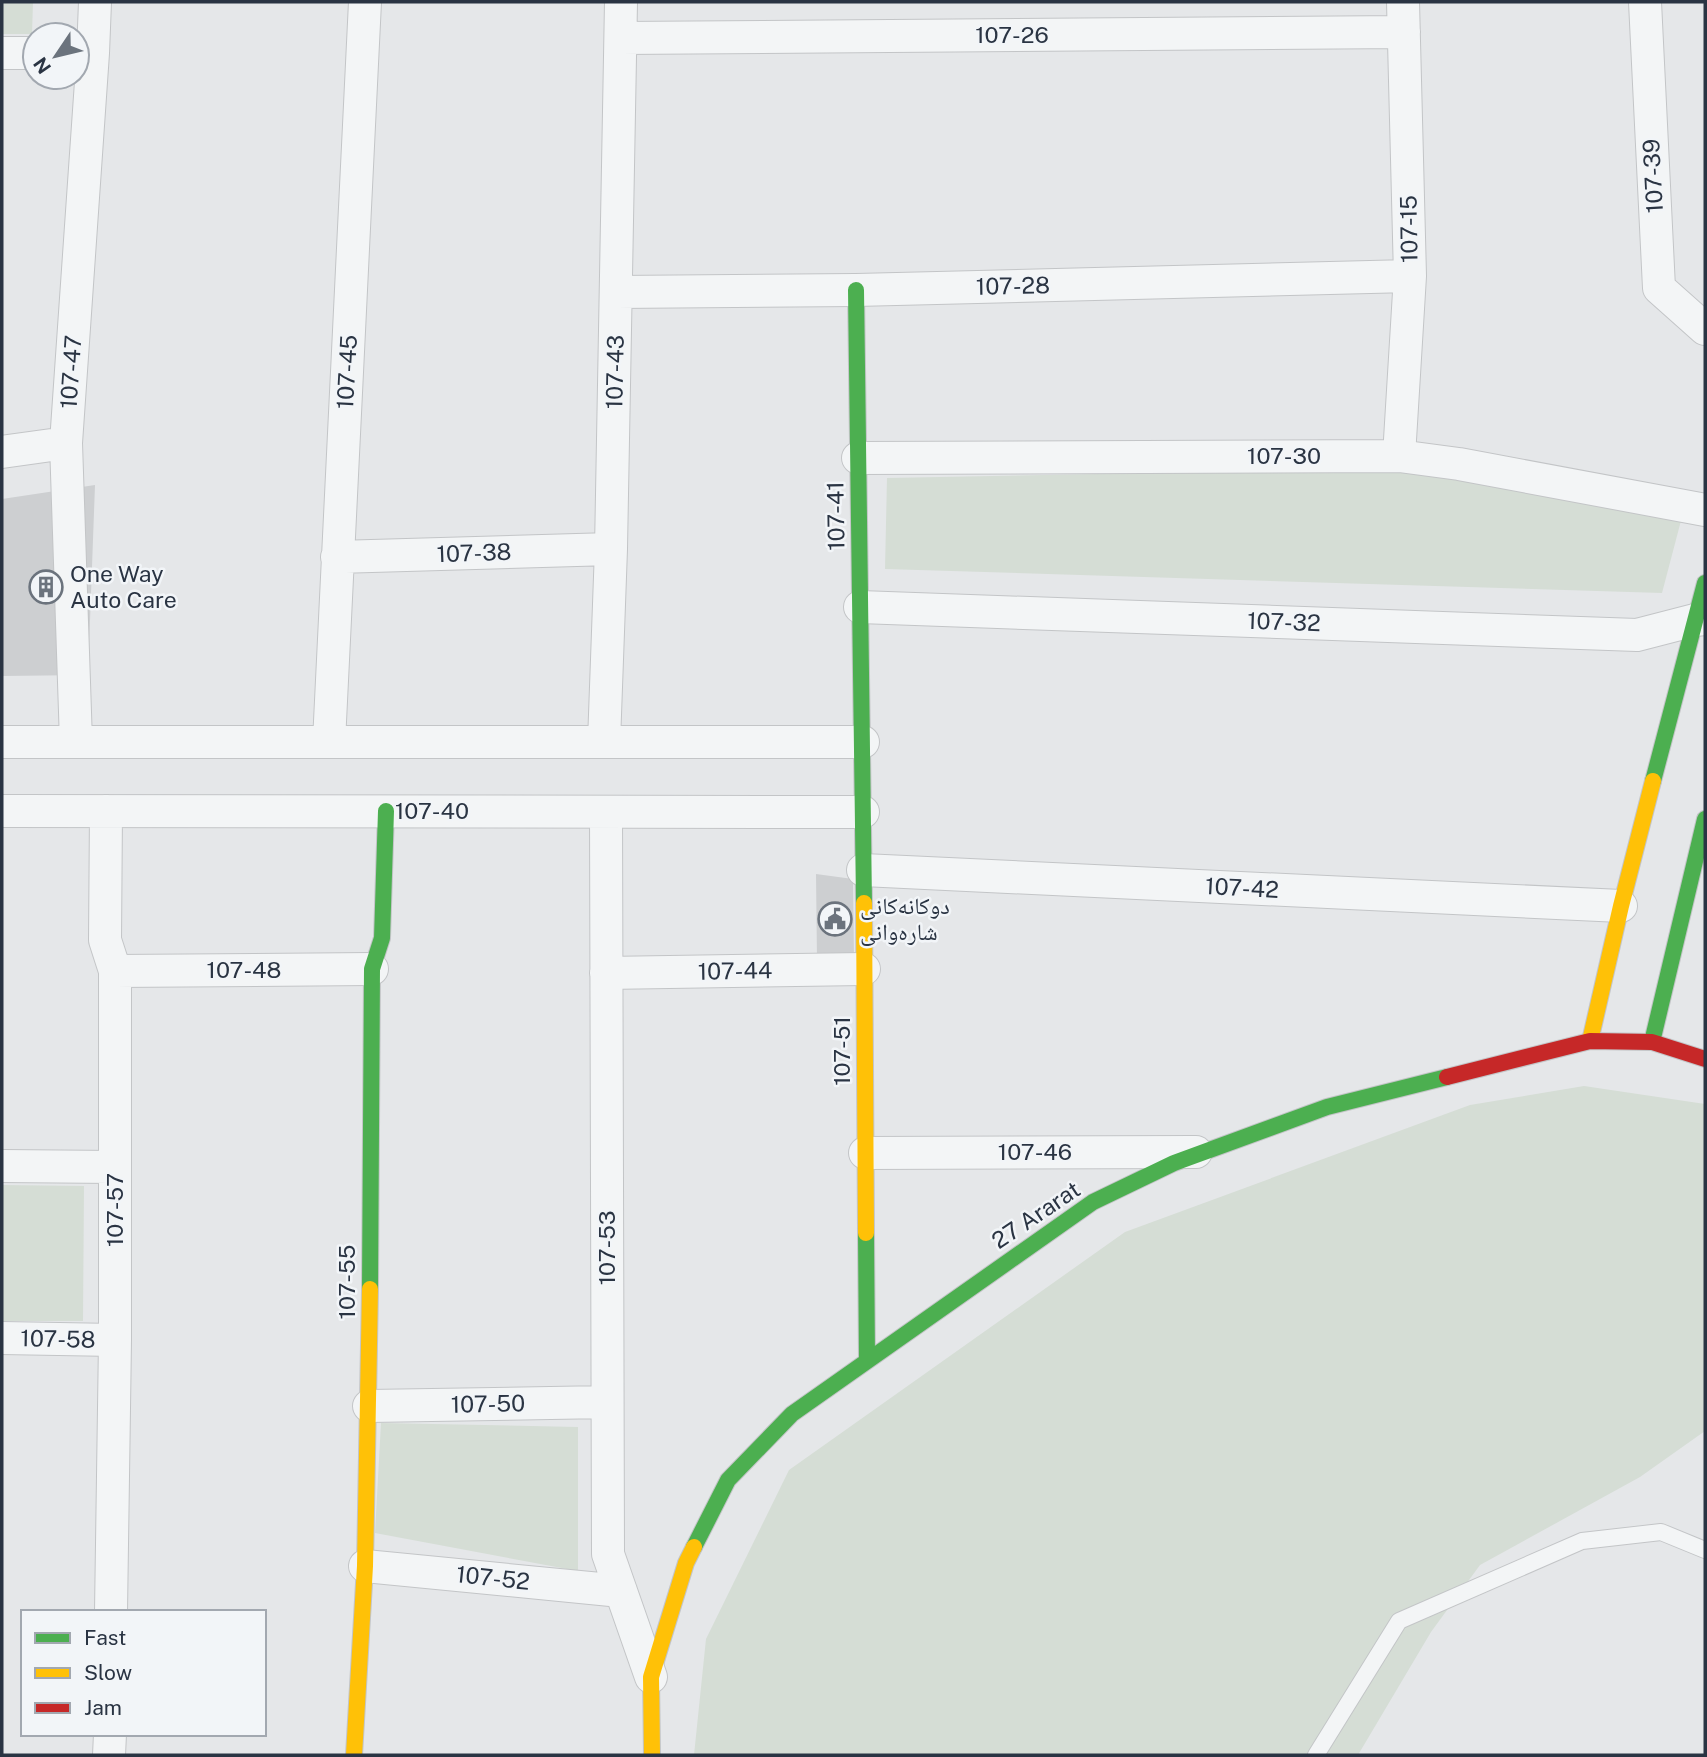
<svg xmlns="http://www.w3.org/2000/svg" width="1707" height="1757" viewBox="0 0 1707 1757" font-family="'Public Sans','Noto Naskh Arabic',sans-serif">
	<rect width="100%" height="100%" fill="#e5e7e9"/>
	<path fill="#d5ddd5" d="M2,2H33L32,34H2Z
		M1418,468L1683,513L1662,593L885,569L887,478Z
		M1584,1086L1705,1104V1431L1640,1477L1480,1565L1431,1632L1358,1755H694L706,1639L789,1470L1125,1232L1470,1105Z
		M2,1185L84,1186L83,1321H2Z
		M381,1423L578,1427V1571L375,1533Z"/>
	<path fill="#cdcfd1" d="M95,485L88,675L2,676V499Z
		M816,874L853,879L854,960H817Z"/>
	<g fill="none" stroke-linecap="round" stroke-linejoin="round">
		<defs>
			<path id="lane" d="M1316,1755L1399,1621L1582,1541L1661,1532L1705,1550"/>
			<path id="street" d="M1645,2L1659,288L1705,329
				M621,38L1404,32
				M2,53H35
				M617,292L856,290L1410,276
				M2,452L66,443
				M1399,456L1410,276L1403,2
				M858,458L1399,456L1459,464L1705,510
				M337,557L611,549
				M860,607L1637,635L1695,620L1705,619
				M2,742H863
				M76,742L66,443L93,53L95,2
				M329,742L365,2
				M604,742L611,549L621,2
				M2,811L863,812
				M106,811L105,940L115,971V1340L111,1612
				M606,812L608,1554L651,1677
				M863,870L1621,906
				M115,971L372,969
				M606,973L864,969
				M865,1153L1196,1152
				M2,1166L115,1167
				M2,1338L115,1340
				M369,1406L607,1402
				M365,1566L621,1591
				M109,1755L110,1734"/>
			<path id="fast" d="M856,290L864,903
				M1653,781L1705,583
				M1652,1042L1705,819
				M866,1233L867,1361
				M370,1289L372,969L382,938L386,811
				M694,1547L728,1480L792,1414L1093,1202L1174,1163L1327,1107L1447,1077"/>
			<path id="slow" d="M864,903L866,1233
				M1590,1041L1621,906L1653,781
				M354,1755L365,1566L370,1289
				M652,1755L651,1677L686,1563L694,1547"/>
			<path id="jam" d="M1447,1077L1590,1041L1652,1042L1705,1059"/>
		</defs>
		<use href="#lane" stroke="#c3c5c7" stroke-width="18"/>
		<use href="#street" stroke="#c3c5c7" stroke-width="34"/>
		<use href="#fast" stroke="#c3c5c7" stroke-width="18"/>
		<use href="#slow" stroke="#c3c5c7" stroke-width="18"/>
		<use href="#jam" stroke="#c3c5c7" stroke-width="18"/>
		<use href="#lane" stroke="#f3f5f6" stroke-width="16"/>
		<use href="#street" stroke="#f3f5f6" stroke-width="32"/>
		<use href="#fast" stroke="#4caf50" stroke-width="16"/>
		<use href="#slow" stroke="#ffc107" stroke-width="16"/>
		<use href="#jam" stroke="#c62828" stroke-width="16"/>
	</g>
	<defs>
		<symbol id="building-ring" viewBox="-11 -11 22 22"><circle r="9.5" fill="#f2f5f8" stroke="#6b737d" stroke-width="1.5"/><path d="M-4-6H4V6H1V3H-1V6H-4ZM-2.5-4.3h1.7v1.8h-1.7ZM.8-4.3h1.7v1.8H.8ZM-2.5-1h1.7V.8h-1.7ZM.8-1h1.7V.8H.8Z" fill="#6b737d"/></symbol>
		<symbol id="civic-ring" viewBox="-11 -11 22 22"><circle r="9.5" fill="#f2f5f8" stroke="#6b737d" stroke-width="1.5"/><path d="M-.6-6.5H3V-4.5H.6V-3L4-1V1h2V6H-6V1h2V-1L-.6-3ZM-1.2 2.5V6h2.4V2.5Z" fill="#6b737d"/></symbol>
	</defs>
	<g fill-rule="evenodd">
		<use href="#building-ring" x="27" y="568" width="38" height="38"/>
		<use href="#civic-ring" x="816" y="900" width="38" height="38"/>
	</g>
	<g text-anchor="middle" stroke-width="5" stroke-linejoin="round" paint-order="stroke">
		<g font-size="23" fill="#2a3443" stroke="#f2f5f8">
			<text x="1012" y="43">107-26</text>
			<text transform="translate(1653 176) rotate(-93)" y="8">107-39</text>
			<text transform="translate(1409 229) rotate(-91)" y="8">107-15</text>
			<text transform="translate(1013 286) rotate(-1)" y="8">107-28</text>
			<text transform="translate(71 372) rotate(-86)" y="8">107-47</text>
			<text transform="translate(347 372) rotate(-87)" y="8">107-45</text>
			<text transform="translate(615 372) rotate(-89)" y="8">107-43</text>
			<text x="1284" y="464">107-30</text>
			<text transform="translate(836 516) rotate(-91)" y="8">107-41</text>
			<text transform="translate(474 553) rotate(-2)" y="8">107-38</text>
			<text transform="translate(1284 622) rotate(2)" y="8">107-32</text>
			<text x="432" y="819">107-40</text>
			<text transform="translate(1242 888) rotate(3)" y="8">107-42</text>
			<text x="244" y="978">107-48</text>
			<text transform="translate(735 971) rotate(-1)" y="8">107-44</text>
			<text transform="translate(842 1051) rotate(-90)" y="8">107-51</text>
			<text x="1035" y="1160">107-46</text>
			<text transform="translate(115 1210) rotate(-90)" y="8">107-57</text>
			<text transform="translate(1036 1215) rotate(-34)" y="8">27 Ararat</text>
			<text transform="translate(607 1248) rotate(-90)" y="8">107-53</text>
			<text transform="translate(347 1282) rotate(-90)" y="8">107-55</text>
			<text transform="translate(58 1339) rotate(1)" y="8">107-58</text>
			<text transform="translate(488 1404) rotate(-1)" y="8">107-50</text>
			<text transform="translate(493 1578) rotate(6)" y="8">107-52</text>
		</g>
		<g font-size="23" fill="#2a3443" stroke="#f2f5f8" text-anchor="start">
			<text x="70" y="582">One Way<tspan x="70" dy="26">Auto Care</tspan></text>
			<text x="860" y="914">دوکانەکانی<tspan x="860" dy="26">شارەوانی</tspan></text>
		</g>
	</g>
	<rect width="1707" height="1757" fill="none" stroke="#2a3443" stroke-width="7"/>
	<rect x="21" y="1610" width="245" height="126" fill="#f2f5f8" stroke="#a2a8b0" stroke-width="2"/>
	<rect x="35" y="1633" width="35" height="10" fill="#4caf50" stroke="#a2a8b0" stroke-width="2"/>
	<text x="84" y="1645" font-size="21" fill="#2a3443">Fast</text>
	<rect x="35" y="1668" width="35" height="10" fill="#ffc107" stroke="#a2a8b0" stroke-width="2"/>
	<text x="84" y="1680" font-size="21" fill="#2a3443">Slow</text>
	<rect x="35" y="1703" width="35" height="10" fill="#c62828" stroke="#a2a8b0" stroke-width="2"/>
	<text x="84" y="1715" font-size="21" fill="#2a3443">Jam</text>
	<g transform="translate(56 56) rotate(235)"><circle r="33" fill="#f2f5f8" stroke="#a2a8b0" stroke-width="2"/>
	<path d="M0-5L12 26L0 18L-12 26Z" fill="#6b737d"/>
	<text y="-10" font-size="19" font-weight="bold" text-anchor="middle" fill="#2a3443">N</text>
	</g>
</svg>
